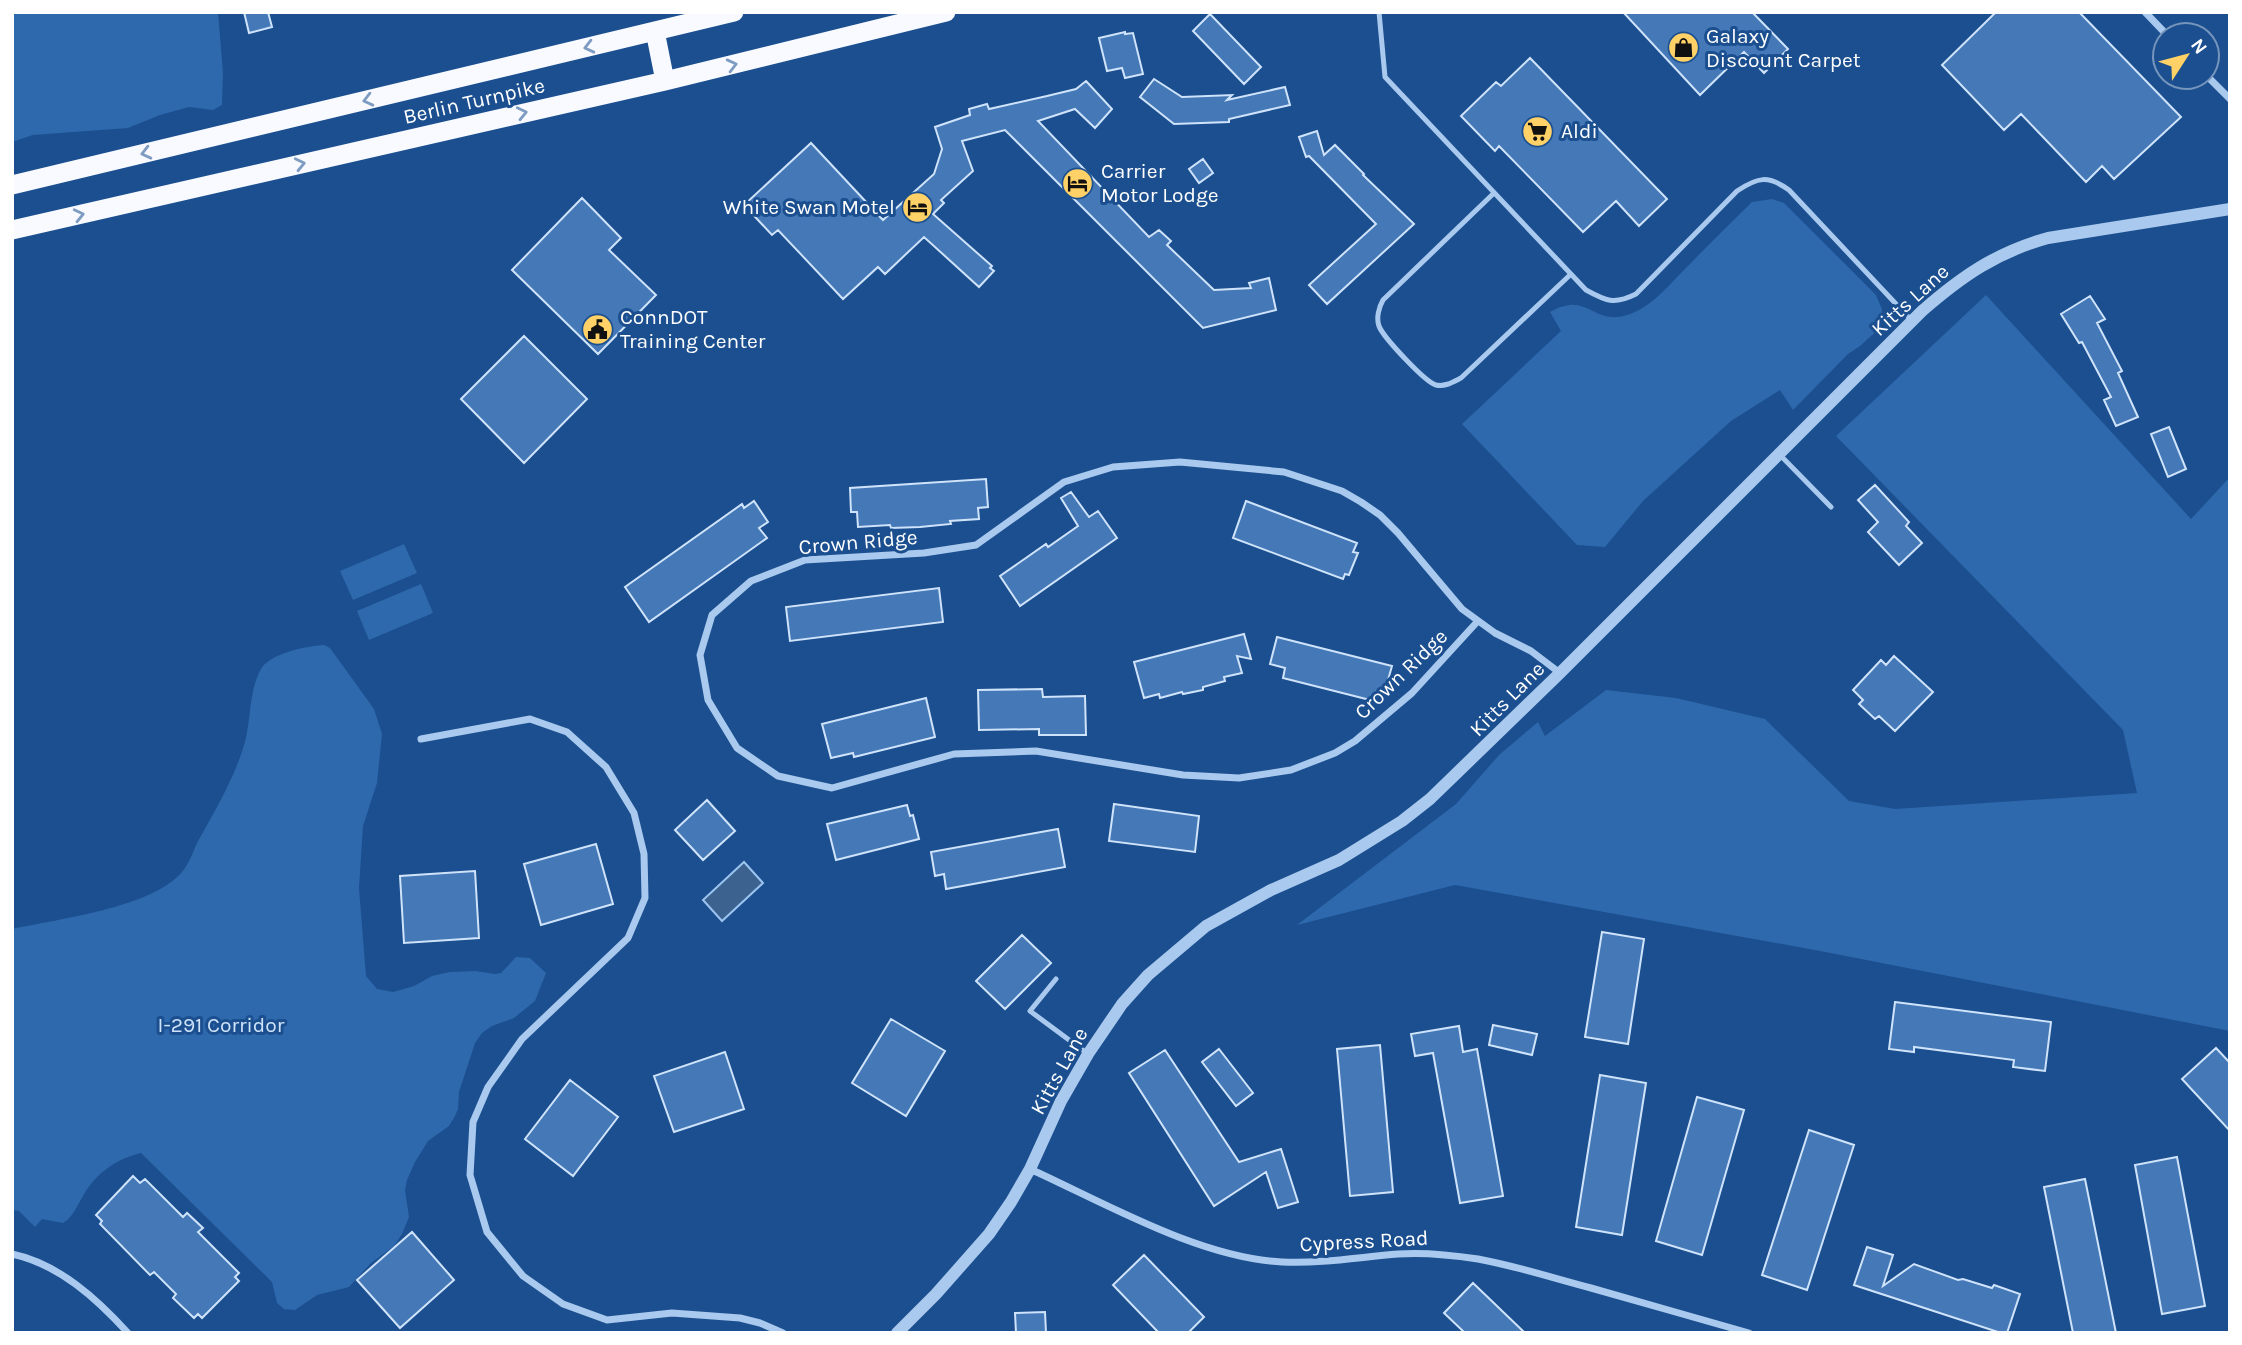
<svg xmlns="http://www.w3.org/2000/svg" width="2242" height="1345" viewBox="0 0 2242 1345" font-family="Karla,sans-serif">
	<rect width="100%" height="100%" fill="#1b4f8f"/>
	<path fill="#2e69ad" d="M12,12H218L223,73L222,105L213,110L189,107L160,115L128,128L33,135L12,142Z
		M1772,199L1784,203L1876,295L1882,309L1881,327L1860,346L1848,354L1793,410L1780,390L1731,421L1643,501L1605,547L1577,545L1462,424L1561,331L1550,312C1588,290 1592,326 1627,315C1652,308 1671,282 1690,264C1710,243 1731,223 1752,202Z
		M1986,295L2191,519L2230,477V1031L1815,950L1455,885L1297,925L1456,804L1499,755L1538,722L1545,736L1606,690L1676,698L1765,719L1849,801L1895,809L2137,793L2123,730L1836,436Z
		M404,544L417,573L353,600L340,571Z
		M421,584L433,613L369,640L357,611Z
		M324,645L330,648L374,709L382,734L377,783L363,826L359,888L366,976L377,989L393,992L414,986L432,976L450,972L475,971L495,974L501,973L516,957L530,958L546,973L535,1001L514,1018L492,1026L482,1033L475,1043L459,1092L458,1109L455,1116L449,1126L428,1141L415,1162L407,1180L405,1190L409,1217L402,1234L394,1246L371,1263L349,1287L317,1295L295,1310L284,1309L277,1303L272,1282L141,1153C116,1159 96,1173 83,1196C77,1206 73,1217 63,1223L42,1219L35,1227L19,1211L12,1210V929C58,919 151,908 182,872C189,864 193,852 197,843C215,811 235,777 245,742C251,719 249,690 261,669C270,653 307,646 324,645Z"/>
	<path fill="#3c6290" stroke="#9cc4f0" stroke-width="2" d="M744,862L763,883L722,921L703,900Z"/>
	<path fill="#4478b7" stroke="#cfe3fa" stroke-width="2" d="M244,12H268L272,27L249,33Z
		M1623,12H1752L1788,49L1764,73L1744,52L1700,95Z
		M1996,12H2079L2181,117L2114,179L2102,166L2086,182L2021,114L2004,130L1942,65Z
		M1210,14L1261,67L1244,84L1193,31Z
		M1125,32V34L1133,33L1143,74L1125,78L1122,68L1107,71L1099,38Z
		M1530,58L1667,199L1639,226L1616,201L1583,232L1499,146L1495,151L1461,116L1496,82L1501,86Z
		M1154,79L1182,97L1232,95L1227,100L1285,87L1290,105L1229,119V122L1174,124L1140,97Z
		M1086,81L1112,109L1095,128L1075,109L1038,121L1149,237L1159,230L1171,241L1167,245L1214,290L1251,288L1249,283L1269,278L1276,310L1203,328L1005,130L962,141L973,171L941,200L944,203L933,214L992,266L990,268L994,271L979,287L924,237L885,274L878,267L843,299L778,230L772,235L744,205L811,143L883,220L934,174L942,149L935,127L970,115L969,109L987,104L989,109L1047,96L1076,89Z
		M1317,131L1324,155L1335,145L1364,174L1363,175L1414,224L1327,304L1309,285L1376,224L1309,156L1306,157L1299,137Z
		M1203,159L1213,173L1199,183L1189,169Z
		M582,198L621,238L609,250L656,295L598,354L512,270Z
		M2090,296L2105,319L2097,323L2122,371L2118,373L2138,417L2116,426L2104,400L2111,397L2082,342L2079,343L2061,314Z
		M524,336L587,399L524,463L461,399Z
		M2169,427L2186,469L2168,477L2151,434Z
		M986,479L988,507L978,508L979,519L950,521L951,524L920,527L891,528L890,525L858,527L857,512H851L850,488Z
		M1875,485L1909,522L1906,526L1922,543L1899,565L1868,532L1878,522L1858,500Z
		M1071,492L1089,517L1098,511L1117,538L1020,606L1000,576L1046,544L1048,547L1078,526L1061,498Z
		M754,501L768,522L759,528L767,538L649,622L625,587L742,504L744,508Z
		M1246,501L1357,543L1353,552L1358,553L1349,575L1345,574L1343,579L1233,538Z
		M939,588L943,622L790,641L786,607Z
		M1244,634L1251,659L1237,656L1242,673L1224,677L1225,681L1203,687V690L1183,694L1182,692L1160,698L1159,694L1144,698L1134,662Z
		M1277,637L1392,666L1384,694L1376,692L1374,701L1283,678L1285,668L1270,664Z
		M1894,656L1933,692L1895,731L1879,716L1875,719L1859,704L1863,700L1853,690L1881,660L1886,665Z
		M1042,689L1043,697L1085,696L1086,735H1039V729L979,730L978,690Z
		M926,698L935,737L854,757L853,753L831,758L822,724Z
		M707,800L735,831L703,860L675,830Z
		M1114,804L1199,816L1195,852L1109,841Z
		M907,805L910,816L913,815L919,839L836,860L827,824Z
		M1058,829L1065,867L946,889L944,874L935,876L931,852Z
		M596,844L613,904L541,925L524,864Z
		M475,871L479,938L404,943L400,876Z
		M1602,932L1644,939L1628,1044L1585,1037Z
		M1022,935L1051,963L1005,1009L976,981Z
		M1895,1002L2051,1022L2045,1071L2013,1067L2014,1060L1914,1047V1052L1889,1049Z
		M891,1019L945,1051L906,1116L852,1083Z
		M1493,1025L1537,1034L1532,1055L1489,1045Z
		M1459,1026L1463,1052L1477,1049L1503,1196L1460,1203L1433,1053L1415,1056L1411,1034Z
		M1380,1045L1393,1192L1350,1196L1337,1049Z
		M2216,1048L2230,1063V1131L2182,1079Z
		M1219,1049L1253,1093L1236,1106L1202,1062Z
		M1165,1050L1239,1162L1281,1149L1298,1202L1278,1208L1266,1172L1214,1206L1129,1073Z
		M725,1052L744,1109L674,1132L654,1076Z
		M1600,1075L1646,1083L1622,1235L1576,1227Z
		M570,1080L618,1117L573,1176L525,1139Z
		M1697,1097L1744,1110L1702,1255L1656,1241Z
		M1809,1130L1854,1145L1807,1290L1762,1275Z
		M2177,1157L2205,1306L2162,1314L2135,1165Z
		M133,1176L140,1183L145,1179L183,1217L187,1213L203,1228L198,1232L239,1273L235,1277L239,1281L202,1318L198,1314L194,1318L173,1298L176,1294L154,1272L150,1275L100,1224L102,1221L96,1215Z
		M2085,1179L2116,1333H2073L2044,1187Z
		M412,1232L454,1280L400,1328L357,1280Z
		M1867,1247L1893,1255L1883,1286L1914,1264L1958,1280L1963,1279L1992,1288L1994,1285L2020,1294L2007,1333H2001L1854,1285Z
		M1144,1255L1204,1317L1188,1333H1159L1113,1285Z
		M1473,1283L1525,1333H1465L1444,1313Z
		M1045,1312L1046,1333H1016L1015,1313Z"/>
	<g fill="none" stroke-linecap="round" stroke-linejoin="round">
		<path stroke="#a9c9ee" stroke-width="5" d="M1379,12L1385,77L1586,290C1606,301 1614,305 1636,294L1737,191C1758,177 1768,175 1789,190L1912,321
			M1494,193L1383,300C1379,307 1376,318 1379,326C1383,337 1425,382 1436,385C1445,387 1453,382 1461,378L1571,274
			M1779,454L1831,507
			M1056,979L1030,1011L1088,1054"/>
		<path stroke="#a9c9ee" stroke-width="7" d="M2145,12L2167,35
			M2207,76L2230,99
			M1477,622L1412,693L1355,741L1335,753L1291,770L1239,778L1183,775L1036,751L954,754L832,788L778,776L737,748L708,700L700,655L712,615L751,581L805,560L924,553L976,545L1064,482L1113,467L1180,462L1284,472L1342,491L1361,502L1380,515L1398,533L1462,609L1495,633L1531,651L1560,673
			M421,739L530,719L567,732L606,767L634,813L644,854L645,898L628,938L522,1039L488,1087L473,1122L470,1175L487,1232L523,1276L563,1304L607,1320L672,1313L740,1318L760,1323L783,1333
			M1030,1169C1105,1203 1199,1258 1282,1262C1321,1264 1360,1257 1398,1254C1425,1252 1452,1255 1478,1259C1516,1266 1553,1278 1591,1288C1644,1303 1696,1318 1749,1333
			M12,1254C59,1264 97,1299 128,1333"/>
		<path stroke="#a9c9ee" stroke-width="12" d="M897,1333L936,1294L989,1234L1011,1202L1030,1169L1061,1101L1088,1054L1122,1004L1148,975L1206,926L1271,890L1339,860L1402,821L1430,799L1560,673L1922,311C1962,276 1997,252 2048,238L2230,209"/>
		<path stroke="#f8faff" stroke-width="19" d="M655,31L665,81
			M12,185L734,12
			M12,230L665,81L946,12"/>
	</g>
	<defs><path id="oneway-chevron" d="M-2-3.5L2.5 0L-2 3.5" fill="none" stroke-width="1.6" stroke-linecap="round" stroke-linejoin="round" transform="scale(1.75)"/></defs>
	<g stroke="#7e9cc1">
		<use href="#oneway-chevron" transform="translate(589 47) rotate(166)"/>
		<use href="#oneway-chevron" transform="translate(732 65) rotate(-14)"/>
		<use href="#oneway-chevron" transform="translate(368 100) rotate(166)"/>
		<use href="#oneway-chevron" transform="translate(522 113) rotate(-13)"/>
		<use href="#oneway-chevron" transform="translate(146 153) rotate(166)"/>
		<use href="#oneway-chevron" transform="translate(300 164) rotate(-13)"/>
		<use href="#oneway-chevron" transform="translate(79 215) rotate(-13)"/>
	</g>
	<defs>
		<symbol id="shop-disc" viewBox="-11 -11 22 22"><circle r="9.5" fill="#ffd166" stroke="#1b4f8f"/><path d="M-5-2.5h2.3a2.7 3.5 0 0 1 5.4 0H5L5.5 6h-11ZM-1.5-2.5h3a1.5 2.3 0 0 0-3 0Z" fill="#111"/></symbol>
		<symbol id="supermarket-disc" viewBox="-11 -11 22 22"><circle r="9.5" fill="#ffd166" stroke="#1b4f8f"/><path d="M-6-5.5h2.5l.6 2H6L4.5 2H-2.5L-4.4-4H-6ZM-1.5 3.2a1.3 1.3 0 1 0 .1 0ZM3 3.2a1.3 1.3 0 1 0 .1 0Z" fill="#111"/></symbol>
		<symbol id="hotel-disc" viewBox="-11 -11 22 22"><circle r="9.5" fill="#ffd166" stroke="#1b4f8f"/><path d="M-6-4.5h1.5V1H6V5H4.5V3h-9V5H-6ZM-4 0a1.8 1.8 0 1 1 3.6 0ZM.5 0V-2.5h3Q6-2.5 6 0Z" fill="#111"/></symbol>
		<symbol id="civic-disc" viewBox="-11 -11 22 22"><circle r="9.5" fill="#ffd166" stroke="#1b4f8f"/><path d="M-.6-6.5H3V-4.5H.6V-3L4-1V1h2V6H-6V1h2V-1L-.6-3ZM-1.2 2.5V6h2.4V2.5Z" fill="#111"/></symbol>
	</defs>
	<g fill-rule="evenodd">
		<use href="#shop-disc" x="1666" y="30" width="35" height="35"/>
		<use href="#supermarket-disc" x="1520" y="114" width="35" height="35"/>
		<use href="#hotel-disc" x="1060" y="166" width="35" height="35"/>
		<use href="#hotel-disc" x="900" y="190" width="35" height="35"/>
		<use href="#civic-disc" x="580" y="312" width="35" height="35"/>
	</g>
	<g text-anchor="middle" stroke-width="6" stroke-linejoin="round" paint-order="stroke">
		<g font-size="21" fill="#fff" stroke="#1b4f8f" text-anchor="start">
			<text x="1706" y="43">Galaxy<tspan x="1706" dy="24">Discount Carpet</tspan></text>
			<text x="1561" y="138">Aldi</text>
			<text x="1101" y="178">Carrier<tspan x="1101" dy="24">Motor Lodge</tspan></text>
			<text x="895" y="214" text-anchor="end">White Swan Motel</text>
			<text x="620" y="324">ConnDOT<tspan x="620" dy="24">Training Center</tspan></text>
		</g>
		<g font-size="21" fill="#fff" stroke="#1b4f8f">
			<text transform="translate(474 101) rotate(-13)" y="7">Berlin Turnpike</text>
			<text transform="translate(1910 300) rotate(-42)" y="7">Kitts Lane</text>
			<text transform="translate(858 542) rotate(-5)" y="7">Crown Ridge</text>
			<text transform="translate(1401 674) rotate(-44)" y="7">Crown Ridge</text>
			<text transform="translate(1507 699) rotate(-45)" y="7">Kitts Lane</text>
			<text transform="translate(1059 1071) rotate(-61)" y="7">Kitts Lane</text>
			<text transform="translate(1364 1241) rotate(-3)" y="7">Cypress Road</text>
		</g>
		<g font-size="21" fill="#cfe3fa" stroke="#1b4f8f">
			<text x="221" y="1032">I-291 Corridor</text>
		</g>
	</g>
	<rect width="2242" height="1345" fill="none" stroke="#ffffff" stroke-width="28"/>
	<g transform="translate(2186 56) rotate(54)"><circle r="33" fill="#1b4f8f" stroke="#7695bc" stroke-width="2"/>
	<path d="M0-5L12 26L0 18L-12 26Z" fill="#ffd166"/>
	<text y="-10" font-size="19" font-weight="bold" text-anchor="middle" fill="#ffffff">N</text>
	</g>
</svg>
